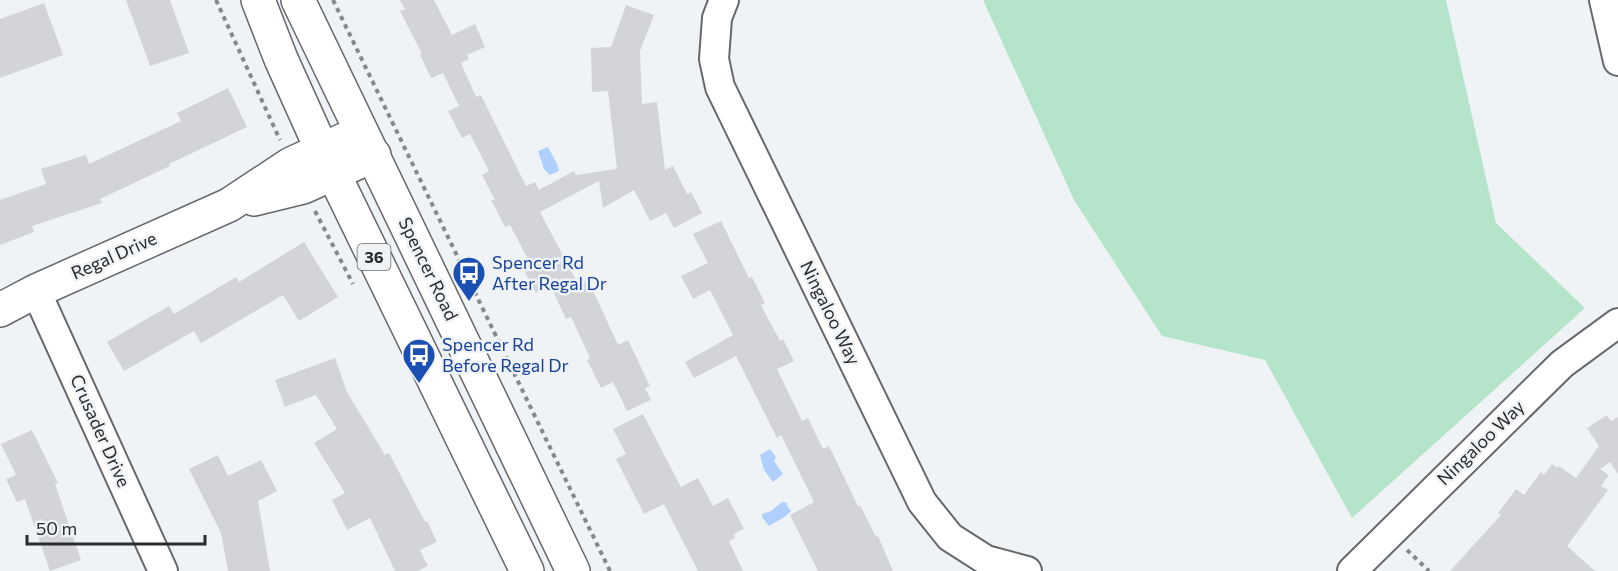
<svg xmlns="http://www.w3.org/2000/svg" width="1618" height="571" viewBox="0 0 1618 571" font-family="Commissioner,sans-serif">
	<rect width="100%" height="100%" fill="#f0f3f6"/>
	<path fill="#b4e5ca" d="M983,0H1446L1496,223L1585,308L1352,518L1265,360L1162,336L1074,200Z"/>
	<path fill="#afcffe" d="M548,147L557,164L559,171L550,175L544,169L538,151Z
		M770,449L776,457L774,461L783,474L773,482L764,470L760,455Z
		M782,502L787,503V506L791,511L786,516L769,526L762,517V514L771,511Z"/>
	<path fill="#d2d4d7" d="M126,0H170L189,53L150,66Z
		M400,0H434L452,35L475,24L485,47L467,55L469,59L461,63L476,97L481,95L526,186L535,182L539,190L574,171L576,175L617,169L608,91L592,92L591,48L611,47L626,5L654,15L640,51L642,104L657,102L665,170L673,166L687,194L691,192L702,213L674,228L666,213L650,221L634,190L603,208L599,181L540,212L578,284L588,280L618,345L628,340L650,386L645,388L651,400L627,411L613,382L601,388L587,360L590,358L571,317L566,319L550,285L536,293L522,267L530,263L510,225L505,227L491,200H495L482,175L489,171L470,134L462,138L448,111L459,106L443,73L431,78L420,55L422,54L400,11L405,9Z
		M44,3L63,55L0,78V19Z
		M228,88L247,127L169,164L170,166L100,199L102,203L32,226L34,232L0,245V200L46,184L41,169L86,155L89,164L181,121L177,113Z
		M721,221L749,278L752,277L765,303L761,305L780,341L783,339L794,361L777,369L802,421L808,418L823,449L829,446L858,506L860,505L876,537L878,536L893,571H818L790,515L814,502L781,435L777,438L736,356L694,378L685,362L733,335L710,290L693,299L681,276L708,263L693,234Z
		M304,242L338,297L299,321L283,295L201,343L194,331L124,371L107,342L169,306L174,314L236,277L239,282Z
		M335,358L347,392L385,455L389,453L425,522L427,521L437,542L420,550L428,566L418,571H395L370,518L347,530L332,500L345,493L314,443L337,429L316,395L285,407L275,380Z
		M643,414L681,487L698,478L713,506L728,498L744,529L734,534L735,538L729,541L743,571H698L664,504L644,514L616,459L626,454L613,429Z
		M1607,415L1611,421L1618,417V474L1610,462L1600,469L1609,475L1601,486L1608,490L1567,546L1595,571H1450L1501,515L1498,513L1516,489L1524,495L1541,472L1544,475L1552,464L1558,468L1559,466L1576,478L1599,446L1587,428Z
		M32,430L58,483L55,484L81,560L50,571L25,499L17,502L6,479L16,475L1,444Z
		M218,455L228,476L261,460L277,491L258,501L270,571H228L221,533L189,469Z"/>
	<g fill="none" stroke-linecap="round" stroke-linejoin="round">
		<defs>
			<path id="minor" d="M724,0L717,18L714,59L720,87L922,502L950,537L986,560L1027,571
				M1604,0L1618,61
				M36,291L163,571
				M1352,571L1562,364L1618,323"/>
			<path id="tertiary" d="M254,199L303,187L374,155
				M0,310L36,291L229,205L291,164L361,132"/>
			<path id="primary" d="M258,0L281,59L322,150L527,571
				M298,0L573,571"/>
		</defs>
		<use href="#minor" stroke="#66686b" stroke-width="32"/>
		<use href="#tertiary" stroke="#66686b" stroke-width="36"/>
		<use href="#primary" stroke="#66686b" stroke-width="36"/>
		<path stroke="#86888a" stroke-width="4" stroke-dasharray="4.5 4.5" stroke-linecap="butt" d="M216,0L280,140
			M333,0L610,571
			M315,211L353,284
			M1407,550L1429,571"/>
		<use href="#minor" stroke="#fff" stroke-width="28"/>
		<use href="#tertiary" stroke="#fff" stroke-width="33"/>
		<use href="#primary" stroke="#fff" stroke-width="33"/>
	</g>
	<defs>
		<symbol id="bus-pin" viewBox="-11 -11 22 30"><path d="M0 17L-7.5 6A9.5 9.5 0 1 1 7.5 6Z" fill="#1a4fb4" stroke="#f0f3f6"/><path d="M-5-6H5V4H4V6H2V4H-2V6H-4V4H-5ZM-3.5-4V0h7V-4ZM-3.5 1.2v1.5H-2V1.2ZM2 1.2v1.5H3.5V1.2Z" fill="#fff"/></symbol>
	</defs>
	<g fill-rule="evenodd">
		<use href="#bus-pin" x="450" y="254" width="38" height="52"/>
		<use href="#bus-pin" x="400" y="336" width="38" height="52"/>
	</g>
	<g text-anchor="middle" stroke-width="5" stroke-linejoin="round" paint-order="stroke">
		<rect fill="#f0f3f6" stroke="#656769" stroke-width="1.5" x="357.5" y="244" width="33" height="26" rx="4.5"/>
		<g font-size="16" font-weight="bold" fill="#2a2b2c">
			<text x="374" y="263">36</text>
		</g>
		<g font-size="18" fill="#2a2b2c" stroke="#f0f3f6">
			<text transform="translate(114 256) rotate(-24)" y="6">Regal Drive</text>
			<text transform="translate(428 269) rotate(64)" y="6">Spencer Road</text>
			<text transform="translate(830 313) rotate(64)" y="6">Ningaloo Way</text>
			<text transform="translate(100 431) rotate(66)" y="6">Crusader Drive</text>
			<text transform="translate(1481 443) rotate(-44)" y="6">Ningaloo Way</text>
		</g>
		<g font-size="18" fill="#164399" stroke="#f0f3f6" text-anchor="start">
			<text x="492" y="269">Spencer Rd<tspan x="492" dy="21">After Regal Dr</tspan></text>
			<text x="442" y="351">Spencer Rd<tspan x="442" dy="21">Before Regal Dr</tspan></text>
		</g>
	</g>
	<path d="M27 535v9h178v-9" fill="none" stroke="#2a2b2c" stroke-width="3"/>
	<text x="36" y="535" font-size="18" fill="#2a2b2c" stroke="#f0f3f6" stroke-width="4.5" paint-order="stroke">50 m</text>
</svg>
